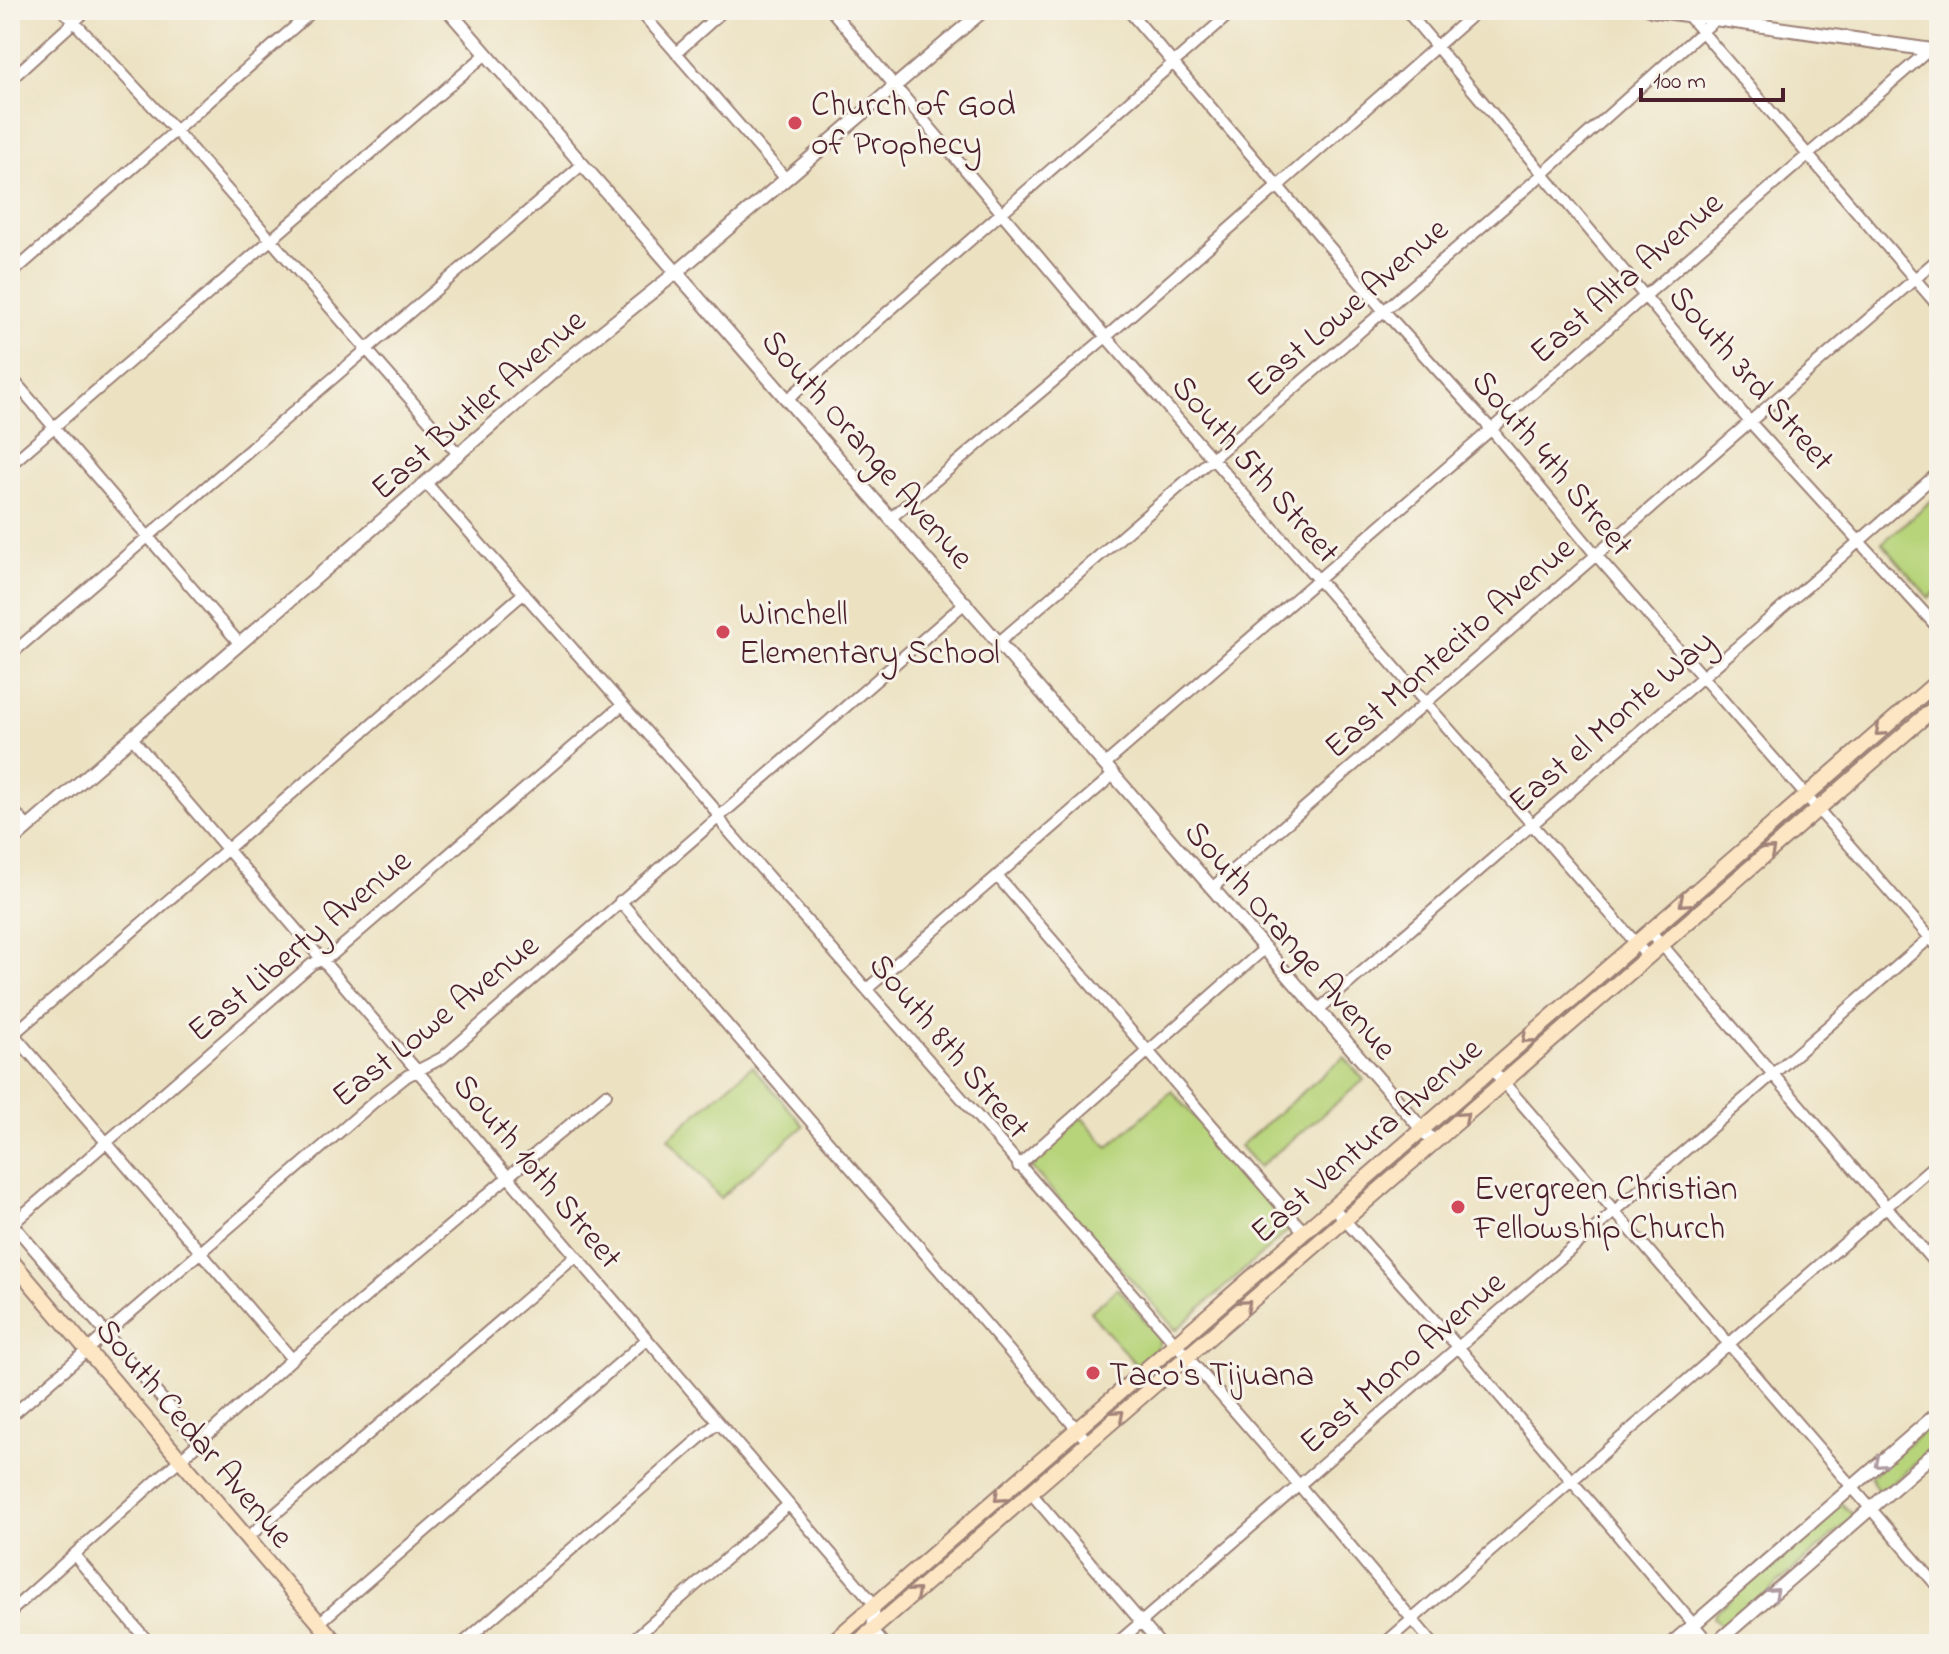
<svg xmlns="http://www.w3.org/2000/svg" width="1949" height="1654" viewBox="0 0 1949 1654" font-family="'Indie Flower',sans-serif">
	<rect width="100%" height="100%" fill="#f7f3e8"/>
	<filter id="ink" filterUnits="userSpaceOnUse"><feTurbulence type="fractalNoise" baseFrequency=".0125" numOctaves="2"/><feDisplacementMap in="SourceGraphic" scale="16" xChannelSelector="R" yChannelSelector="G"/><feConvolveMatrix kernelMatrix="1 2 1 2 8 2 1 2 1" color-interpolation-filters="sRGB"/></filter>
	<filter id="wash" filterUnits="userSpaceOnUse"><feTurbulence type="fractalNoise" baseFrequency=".006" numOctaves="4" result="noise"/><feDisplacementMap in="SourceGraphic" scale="32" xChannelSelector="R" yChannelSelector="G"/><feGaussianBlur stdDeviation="1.8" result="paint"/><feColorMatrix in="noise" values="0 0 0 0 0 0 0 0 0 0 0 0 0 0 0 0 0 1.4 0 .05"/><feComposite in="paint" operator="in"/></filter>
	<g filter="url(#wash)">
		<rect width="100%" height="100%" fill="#ece2c2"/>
		<path fill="#b7d47a" stroke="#807a52" stroke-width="2" d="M1939,494V589L1929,598L1882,543Z
			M1344,1057L1364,1080L1259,1167L1240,1146Z
			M752,1066L804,1126L720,1198L668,1138Z
			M1172,1091L1291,1228L1176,1330L1031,1167L1033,1160L1082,1118L1108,1147Z
			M1118,1288L1160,1339L1158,1347L1136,1365L1090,1312Z
			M1939,1417V1443L1882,1492L1878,1491L1870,1477Z
			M1841,1503L1852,1514V1519L1725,1629L1713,1618L1715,1612Z"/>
	</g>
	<g filter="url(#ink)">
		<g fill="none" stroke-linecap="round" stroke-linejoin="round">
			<defs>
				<path id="minor" d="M63,10L174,129L459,455
					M639,10L786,179
					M831,10L1106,337L1648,957
					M1128,10L1384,311L1491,429L1596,555L1939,948
					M1406,10L1750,422L1939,629
					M1685,12L1939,307
					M676,53L724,10
					M10,80L87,10
					M10,275L314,10
					M10,376L240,644
					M788,399L1234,10
					M10,465L486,54
					M426,483L712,806L725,827L1299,1485L1433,1644
					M892,517L1106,337L1478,10
					M999,642L1544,173L1726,10
					M10,655L583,164
					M132,738L875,1605L872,1630L884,1644
					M1104,765L1929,50
					M10,807L28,827
					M997,876L1304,1232
					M1212,888L1939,258
					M620,901L1088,1442
					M1651,932L1939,1268
					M867,989L1113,775
					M1318,1010L1939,472
					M10,1030L292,1359
					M10,1037L524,593
					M1492,1069L1939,1588
					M1018,1166L1264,949
					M1333,1207L1460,1349L1710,1644
					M10,1221L198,1441
					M10,1226L312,964L332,955L622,705
					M10,1417L374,1102L407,1076L442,1058L966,602
					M1030,1492L1160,1644
					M247,1538L575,1257
					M75,1556L150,1644
					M10,1612L292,1359L606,1094
					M319,1623L646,1340
					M462,1644L717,1423
					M628,1644L788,1505
					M1116,1644L1939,930
					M1384,1644L1939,1161"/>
				<path id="tertiary" d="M448,10L1434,1143
					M1651,10L1939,51
					M10,843L567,360L677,272L984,10
					M1671,1644L1939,1412
					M1715,1644L1939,1449"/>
				<path id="secondary" d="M10,1259L337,1644
					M830,1644L1939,680
					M856,1644L1939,704"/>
			</defs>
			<use href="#minor" stroke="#9b8076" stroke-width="14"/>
			<use href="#tertiary" stroke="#9b8076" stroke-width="16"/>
			<use href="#secondary" stroke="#9b8076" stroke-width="18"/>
			<use href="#minor" stroke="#fff" stroke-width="10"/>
			<use href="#tertiary" stroke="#fff" stroke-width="12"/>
			<use href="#secondary" stroke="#fce6c4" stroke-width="14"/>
		</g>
		<defs><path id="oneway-chevron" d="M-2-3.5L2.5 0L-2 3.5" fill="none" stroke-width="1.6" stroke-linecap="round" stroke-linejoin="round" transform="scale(2)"/></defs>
		<g stroke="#a38278">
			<use href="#oneway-chevron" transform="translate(1880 731) rotate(139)"/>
			<use href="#oneway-chevron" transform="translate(1770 851) rotate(-41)"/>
			<use href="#oneway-chevron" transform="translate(1684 902) rotate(139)"/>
			<use href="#oneway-chevron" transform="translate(1527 1038) rotate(139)"/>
			<use href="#oneway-chevron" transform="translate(1464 1117) rotate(-41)"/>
			<use href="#oneway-chevron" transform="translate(1246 1305) rotate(-41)"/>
			<use href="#oneway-chevron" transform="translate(1119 1415) rotate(-41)"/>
			<use href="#oneway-chevron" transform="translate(999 1497) rotate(139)"/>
			<use href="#oneway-chevron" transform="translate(915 1593) rotate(-41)"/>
		</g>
		<g stroke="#ae9aa0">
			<use href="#oneway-chevron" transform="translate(1880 1463) rotate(139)"/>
			<use href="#oneway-chevron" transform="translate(1774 1593) rotate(-41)"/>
		</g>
	</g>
	<g fill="#d1495b" stroke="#f7f3e8" stroke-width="3">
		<circle cx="795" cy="123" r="8"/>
		<circle cx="723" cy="632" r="8"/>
		<circle cx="1458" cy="1207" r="8"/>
		<circle cx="1093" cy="1373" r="8"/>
	</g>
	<g text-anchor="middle" stroke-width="6" stroke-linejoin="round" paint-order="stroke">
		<g font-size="34" fill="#4a1f2b" stroke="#f7f3e8" text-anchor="start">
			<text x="811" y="115">Church of God<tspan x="811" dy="39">of Prophecy</tspan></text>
			<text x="739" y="624">Winchell<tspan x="739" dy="39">Elementary School</tspan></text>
			<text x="1474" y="1199">Evergreen Christian<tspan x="1474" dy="39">Fellowship Church</tspan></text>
			<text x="1109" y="1385">Taco's Tijuana</text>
		</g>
		<g font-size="34" fill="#4a1f2b" stroke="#f7f3e8">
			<text transform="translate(1625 276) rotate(-41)" y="12">East Alta Avenue</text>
			<text transform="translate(1346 306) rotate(-41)" y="12">East Lowe Avenue</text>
			<text transform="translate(1753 377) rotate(49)" y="12">South 3rd Street</text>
			<text transform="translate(477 403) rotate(-41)" y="12">East Butler Avenue</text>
			<text transform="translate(869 448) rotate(49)" y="12">South Orange Avenue</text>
			<text transform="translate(1554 462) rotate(50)" y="12">South 4th Street</text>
			<text transform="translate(1257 468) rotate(49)" y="12">South 5th Street</text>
			<text transform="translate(1448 646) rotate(-41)" y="12">East Montecito Avenue</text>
			<text transform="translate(1610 720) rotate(-41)" y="12">East el Monte Way</text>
			<text transform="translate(1292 939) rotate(49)" y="12">South Orange Avenue</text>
			<text transform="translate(298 944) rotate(-40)" y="12">East Liberty Avenue</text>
			<text transform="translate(434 1019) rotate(-39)" y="12">East Lowe Avenue</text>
			<text transform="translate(951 1045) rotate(50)" y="12">South 8th Street</text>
			<text transform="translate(1365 1139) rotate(-41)" y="12">East Ventura Avenue</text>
			<text transform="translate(539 1170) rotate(50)" y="12">South 10th Street</text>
			<text transform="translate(1401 1361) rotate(-41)" y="12">East Mono Avenue</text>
			<text transform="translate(196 1432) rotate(50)" y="12">South Cedar Avenue</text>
		</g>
	</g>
	<rect width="1949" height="1654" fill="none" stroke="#f7f3e8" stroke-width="40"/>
	<path d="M1641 88v12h142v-12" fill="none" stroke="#4a1f2b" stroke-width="4"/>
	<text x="1653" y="88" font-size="24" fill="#4a1f2b" stroke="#f7f3e8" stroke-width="6" paint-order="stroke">100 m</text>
</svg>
